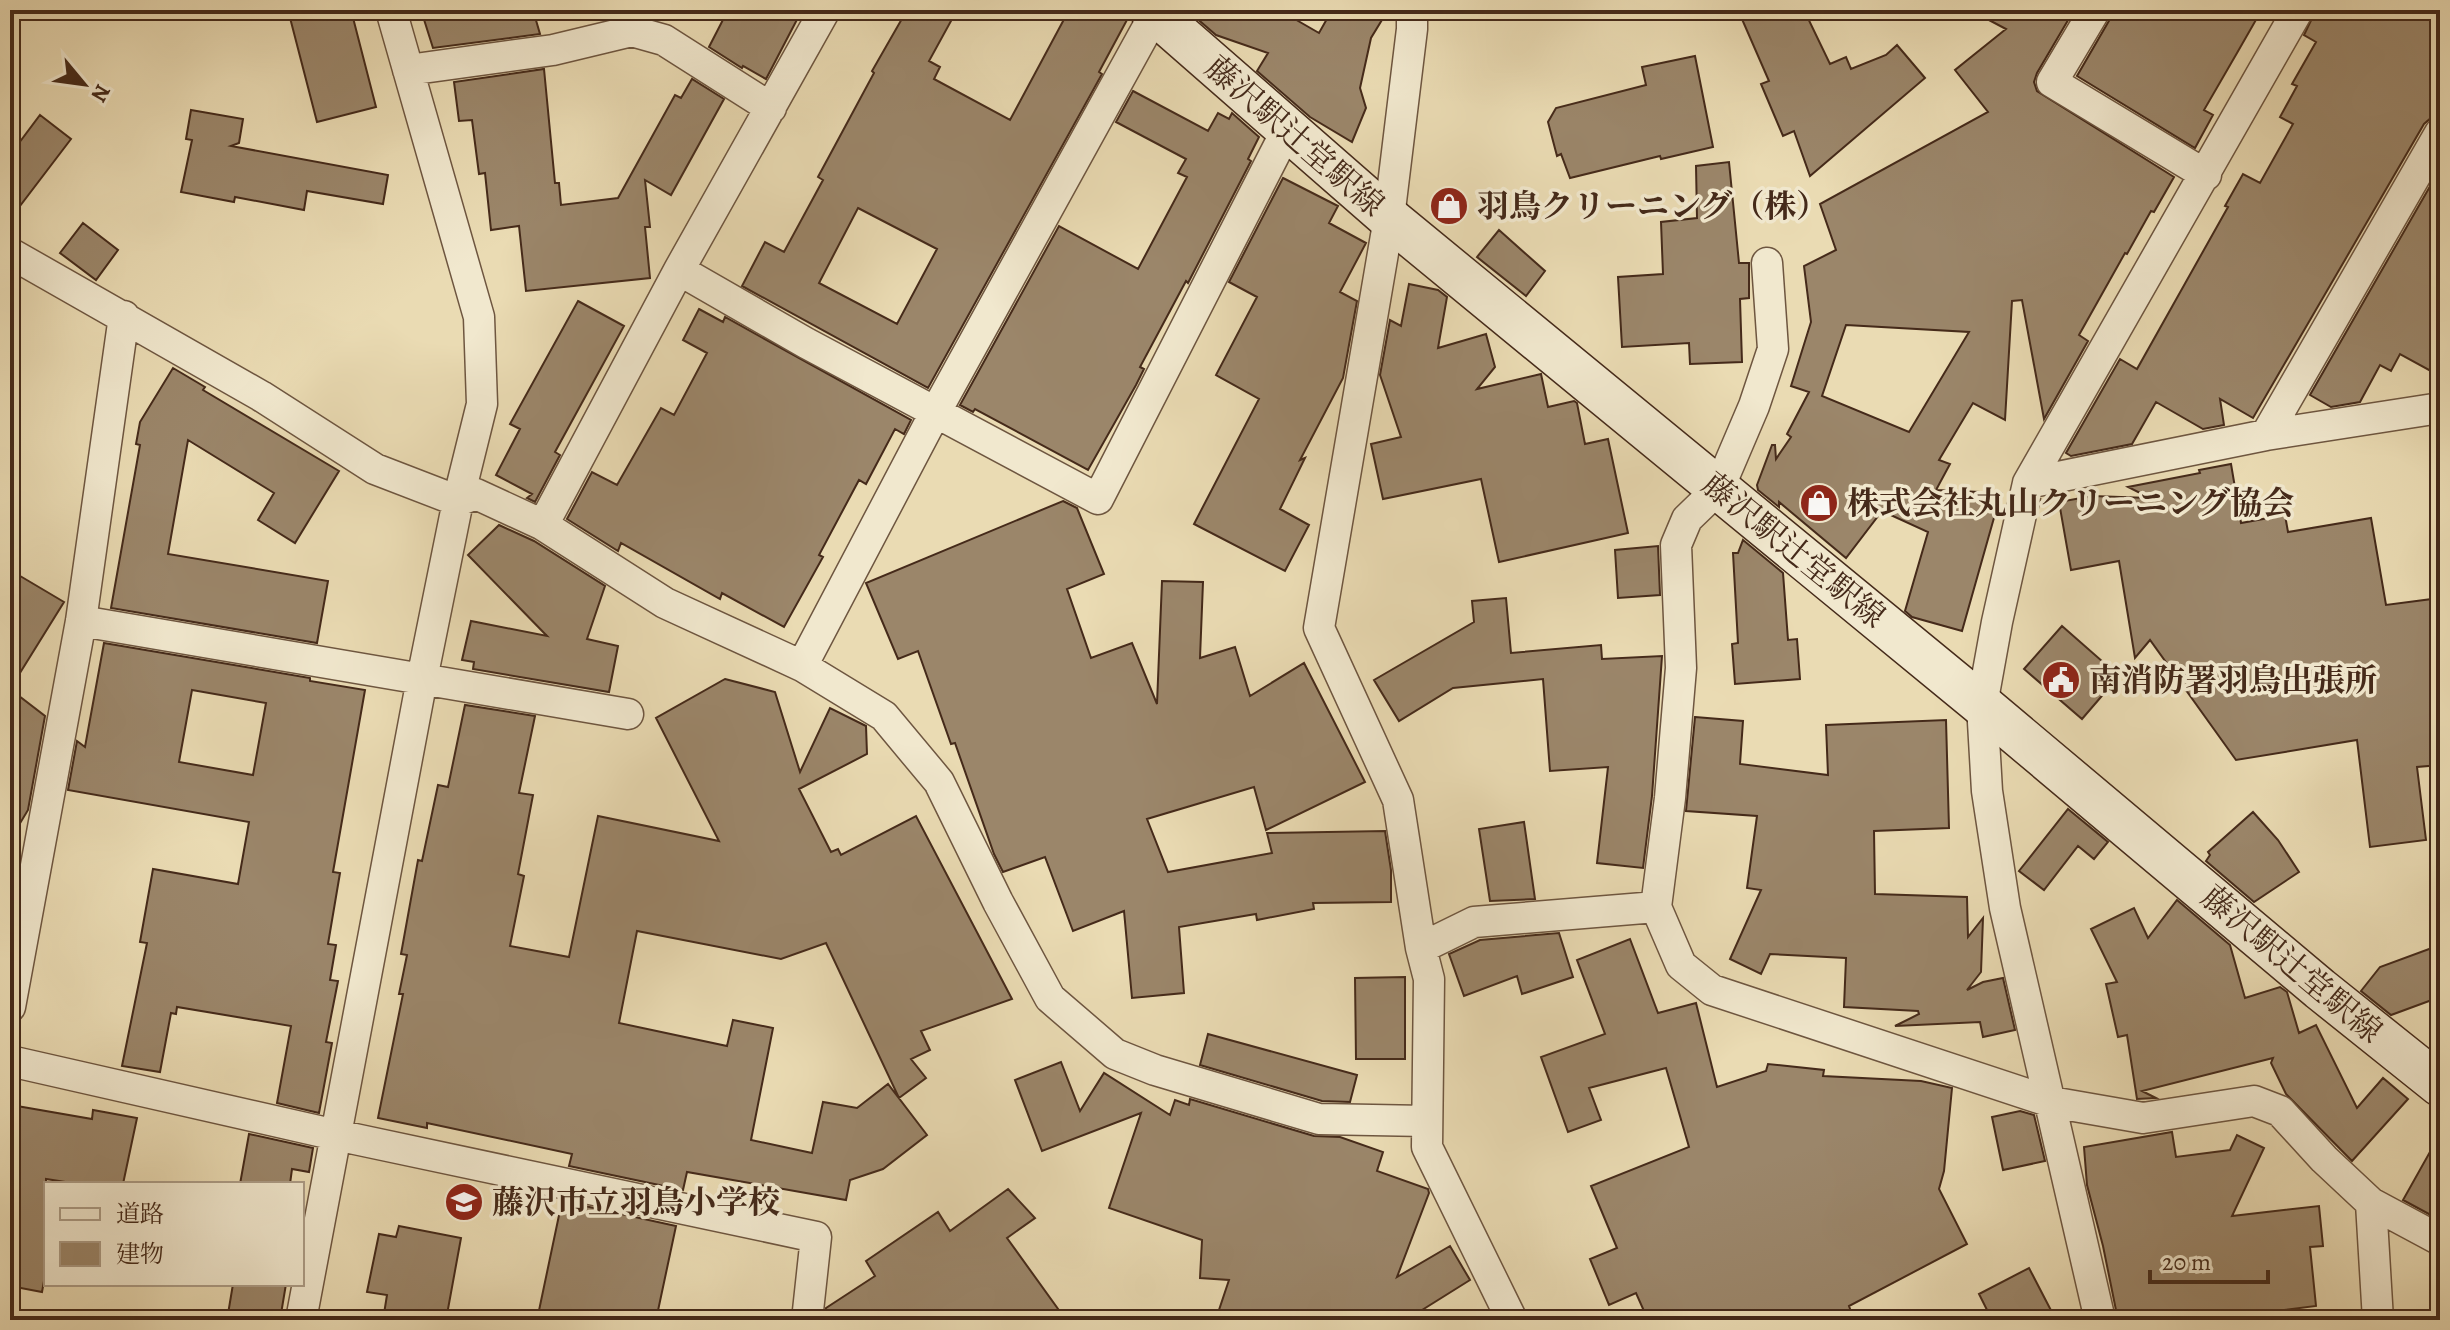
<svg xmlns="http://www.w3.org/2000/svg" width="2450" height="1330" viewBox="0 0 2450 1330" font-family="Alegreya,'Noto Serif JP',serif">
	<rect width="100%" height="100%" fill="#eadbb3"/>
	<filter id="stains"><feTurbulence type="fractalNoise" baseFrequency=".0025" numOctaves="4"/><feColorMatrix values="0 0 0 0 .2 0 0 0 0 .09 0 0 0 0 .02 0 0 0 .5 -.17"/></filter>
	<radialGradient id="worn" r=".72"><stop offset=".6" stop-color="#630" stop-opacity="0"/><stop offset="1" stop-color="#630" stop-opacity=".3"/></radialGradient>
	<path fill="#9b866a" stroke="#452a1a" stroke-width="2" fill-rule="evenodd" d="M288,10H351L376,107L317,122Z
		M421,10H533L540,34L433,48Z
		M728,10H802L766,79L743,66L742,68L709,47Z
		M907,10H957L929,61L940,67L934,79L1010,120L1069,10H1128V18L1099,72L1102,74L928,388L742,286L765,242L784,252L823,180L818,177L874,73L872,71ZM858,208L937,249L897,324L819,283Z
		M1187,10H1279L1319,33L1332,10H1388L1371,38L1360,88L1366,108L1352,142L1310,117L1257,71L1268,53L1216,35Z
		M1738,10H1804L1830,64L1846,57L1851,69L1886,55L1897,45L1925,78L1810,176L1794,131L1783,136L1761,84L1769,81Z
		M1970,10H2074L2037,73L2034,82L2037,91L2174,177L2154,212L2151,211L2127,254L2125,253L2079,335L2088,341L2044,419L2022,300L2012,301L2005,420L1973,403L1939,460L1950,464L1936,490L2001,493L1962,631L1912,617L1905,611L1928,532L1882,511L1846,558L1779,502V507L1758,490L1757,485L1772,445H1775L1776,459L1791,437L1787,434L1809,392L1791,386L1811,322L1804,266L1836,250L1820,204L1988,112L1955,70L2006,29ZM1846,325L1969,332L1909,432L1822,396Z
		M2113,10H2277L2273,18L2261,11L2237,53L2204,110L2213,115L2195,148L2077,76L2110,19Z
		M2316,10H2440V115L2432,117L2424,124L2253,418L2220,399L2224,425L2203,429L2156,402L2132,444L2071,456L2066,453L2120,359L2137,369L2228,207L2225,206L2243,174L2260,183L2293,124L2280,117L2297,86L2292,84L2316,42L2304,35Z
		M1695,56L1713,147L1661,159L1660,156L1570,178L1561,154L1557,156L1548,122L1556,108L1646,85L1642,67Z
		M544,69L555,183H559L561,205L618,198L675,95L681,98L692,79L724,99L671,195L645,180L650,227H645L650,278L526,291L519,226L491,230L485,173L479,174L472,120L459,121L454,82Z
		M1133,91L1208,131L1218,113L1229,119L1232,113L1259,137L1248,159L1251,161L1188,283L1186,281L1140,367L1144,369L1136,385L1088,470L975,409L973,412L960,405L1059,226L1138,269L1187,177L1178,173L1186,159L1116,122Z
		M191,110L243,119L239,143L231,146L388,175L383,204L307,191L304,210L235,197L234,202L181,192L192,140L186,139Z
		M40,115L71,139L10,219V155Z
		M1729,162L1739,263H1749V298L1740,299L1742,362L1690,364L1689,343L1622,347L1618,277L1663,274L1661,222L1697,218L1696,166Z
		M2440,169V376L2400,354L2391,371L2380,365L2360,402L2331,407L2310,395Z
		M1283,178L1338,206L1329,223L1366,243L1340,292L1357,301L1343,378L1300,460L1305,458L1280,509L1309,525L1285,571L1194,524L1259,399L1216,375L1257,297L1229,282Z
		M83,223L118,250L96,280L60,253Z
		M1499,230L1545,271L1526,296L1477,257Z
		M1409,284L1438,290L1447,297L1438,348L1486,334L1495,367L1477,389L1541,374L1548,407L1574,401L1577,403L1585,444L1608,439L1628,533L1499,562L1481,479L1383,499L1371,444L1401,437L1380,375L1390,320L1401,326Z
		M578,301L624,326L555,452L560,455L535,502L527,498L532,494L496,475L520,429L510,424Z
		M699,309L723,322L725,317L911,420L904,434L895,429L866,484L859,480L819,555L823,557L784,627L722,593L720,599L621,543L618,551L567,519L592,472L617,485L661,408L674,415L707,353L683,340Z
		M173,368L205,387L203,390L339,471L295,543L258,520L274,493L188,440L168,554L328,581L317,643L111,608L140,445L136,444L140,422Z
		M2231,464L2241,523L2285,515L2288,532L2371,518L2386,605L2440,598V765L2417,767L2426,840L2370,847L2357,740L2236,760L2150,640L2135,658L2119,561L2071,570L2059,502L2092,496L2150,498L2128,487L2200,473L2199,470Z
		M1063,501L1077,508L1104,574L1067,589L1091,658L1132,643L1157,704L1162,581L1203,582L1200,658L1235,647L1250,696L1304,663L1365,782L1266,830L1254,787L1147,819L1168,872L1272,853L1267,833L1385,831L1391,870V902L1313,903L1314,909L1257,920L1256,914L1179,927L1184,993L1132,998L1124,911L1073,931L1045,857L1003,872L994,854L955,743L951,744L918,651L898,659L866,583Z
		M499,525L534,541L605,586L587,639L618,646L609,692L473,669L474,662L462,660L471,621L547,636L468,555Z
		M1743,540L1783,573L1788,640L1797,639L1800,679L1735,684L1732,644L1738,643L1733,553H1738Z
		M1658,546L1660,595L1618,598L1615,550Z
		M10,570L64,602L10,689L45,716L28,810L10,840Z
		M1506,598L1511,653L1601,645L1602,659L1662,656L1652,796L1643,868L1597,863L1608,767L1550,771L1543,679L1453,688L1399,721L1374,680L1474,622L1472,601Z
		M2062,626L2119,676L2082,719L2024,669Z
		M104,643L310,678V681L365,690L333,872L340,873L328,944L336,945L330,980L338,981L326,1042L332,1043L319,1113L277,1103L291,1026L177,1007L176,1014L171,1013L160,1072L122,1066L147,943L140,942L153,869L238,884L249,822L68,790L77,741L85,747ZM192,690L266,703L253,775L179,762Z
		M725,679L775,692L800,772L830,708L866,726L867,754L799,789L831,852L838,849L841,855L916,816L1012,999L921,1031L930,1050L911,1059L926,1078L899,1098L826,943L781,959L637,931L619,1023L727,1046L733,1020L773,1028L751,1140L812,1153L823,1102L857,1108L888,1084L927,1135L883,1169L850,1180L846,1200L687,1172L683,1190L569,1166L572,1154L427,1123V1128L378,1118L403,994H399L407,955L401,954L418,860L422,861L438,785L448,787L465,705L535,716L519,793L533,795L518,874L524,876L510,946L569,957L598,816L719,841L656,718Z
		M1695,717L1743,721L1740,764L1828,775L1826,725L1946,720L1949,828L1874,831L1875,894L1967,897L1968,937L1983,918L1981,972L1967,990L1983,982L2003,978L2015,1030L1983,1037L1980,1022L1895,1026L1919,1014L1918,1011L1844,1007L1846,958L1770,954L1761,974L1730,959L1761,890L1747,888L1757,816L1686,811Z
		M2068,809L2108,842L2094,859L2078,846L2044,890L2019,871Z
		M2253,812L2278,840L2299,872L2254,902L2206,861L2210,855L2208,852Z
		M1524,822L1535,899L1490,901L1479,829Z
		M2177,900L2230,945L2245,998L2280,987L2287,992L2299,1033L2316,1025L2357,1108L2383,1078L2408,1099L2352,1161L2286,1094L2271,1063L2273,1058L2142,1091L2156,1098L2137,1099L2127,1035L2118,1037L2106,984L2117,982L2091,929L2134,908L2148,938Z
		M1559,933L1573,977L1522,994L1517,976L1464,996L1449,954L1480,940Z
		M1630,939L1658,1013L1696,1003L1717,1087L1766,1071L1768,1064L1824,1070L1823,1076L1921,1081L1952,1088L1944,1171L1939,1189L1967,1244L1849,1306L1854,1320H1648L1636,1293L1609,1305L1590,1259L1617,1248L1591,1186L1689,1147L1666,1068L1589,1088L1601,1120L1568,1132L1541,1057L1605,1034L1577,960Z
		M2440,945V997L2391,1015L2361,991L2380,967Z
		M1405,977V1059H1356L1355,978Z
		M1208,1034L1357,1075L1350,1102L1322,1101L1200,1065Z
		M1061,1062L1080,1111L1104,1073L1170,1115L1175,1100L1189,1105L1190,1099L1314,1136L1340,1137L1383,1152L1377,1171L1428,1189L1429,1193L1397,1277L1450,1246L1470,1280L1406,1320H1238L1218,1313L1229,1280L1200,1278L1202,1240L1109,1208L1141,1113L1042,1151L1015,1080Z
		M17,1106L92,1119L93,1110L137,1118L123,1184H78L46,1179V1270L42,1292L10,1286V1147Z
		M2020,1111L2034,1115L2045,1161L2003,1170L1992,1117Z
		M2172,1132L2176,1157L2230,1150L2237,1135L2264,1148L2232,1216L2319,1206L2323,1246L2310,1247L2316,1306L2246,1315L2247,1320H2118L2103,1246L2087,1185L2084,1147Z
		M249,1134L313,1148L309,1172L292,1169L290,1184H240Z
		M2440,1134V1220L2403,1200Z
		M1008,1189L1035,1218L1007,1238L1066,1320H825L826,1308L875,1276L866,1261L938,1212L950,1231Z
		M562,1201L676,1226L656,1320H537Z
		M399,1226L461,1238L446,1320H383L387,1295L367,1292L379,1234L396,1237Z
		M2029,1268L2056,1320H1992L1979,1294Z
		M233,1284H286L280,1320H227Z"/>
	<g fill="none" stroke-linecap="round" stroke-linejoin="round">
		<defs>
			<path id="street" d="M1412,10V29L1389,218L1319,628L1398,800L1421,948L1429,979L1427,1147L1512,1320
				M2095,10L2052,82L2206,175
				M408,70L553,50L632,31L664,40L771,108
				M10,253L261,396L375,469L458,501L476,494L543,525L665,603L802,666L884,716L939,782L998,902L1050,998L1115,1054L1155,1070L1319,1119L1426,1121
				M1767,263L1773,349L1754,406L1719,488L1687,519L1676,545L1681,668L1670,798L1656,907L1681,965L1712,990L2051,1102L2143,1118L2254,1101L2280,1111L2324,1159L2371,1203L2440,1240
				M679,270L806,343L1098,499L1287,130
				M2266,435L2440,133
				M2028,483L2266,435L2440,408
				M543,525L679,270L825,10
				M81,621L628,714
				M802,666L935,413L1155,14
				M1421,948L1474,922L1656,907
				M10,1007L81,621L124,316
				M10,1061L336,1135L816,1237L807,1320
				M2371,1203L2378,1320
				M301,1320L422,679L458,501L482,404L479,317L391,10
				M2100,1320L2005,908L1987,791L1982,705L1997,622L2028,483L2298,10"/>
			<path id="secondary" d="M1151,10L1389,218L1982,705L2320,989L2440,1085"/>
		</defs>
		<use href="#street" stroke="#6e5640" stroke-width="33"/>
		<use href="#secondary" stroke="#452a1a" stroke-width="45"/>
		<use href="#street" stroke="#f1e8ce" stroke-width="30"/>
		<use href="#secondary" stroke="#f1e8ce" stroke-width="42"/>
	</g>
	<defs>
		<symbol id="shop-disc" viewBox="-11 -11 22 22"><circle r="9.5" fill="#8f2418" stroke="#f1e8ce"/><path d="M-5-2.5h2.3a2.7 3.5 0 0 1 5.4 0H5L5.5 6h-11ZM-1.5-2.5h3a1.5 2.3 0 0 0-3 0Z" fill="#fff"/></symbol>
		<symbol id="civic-disc" viewBox="-11 -11 22 22"><circle r="9.5" fill="#8f2418" stroke="#f1e8ce"/><path d="M-.6-6.5H3V-4.5H.6V-3L4-1V1h2V6H-6V1h2V-1L-.6-3ZM-1.2 2.5V6h2.4V2.5Z" fill="#fff"/></symbol>
		<symbol id="school-disc" viewBox="-11 -11 22 22"><circle r="9.5" fill="#8f2418" stroke="#f1e8ce"/><path d="M0-5L7-2L0 1L-7-2ZM-4 1L0 2.5L4 1V4Q0 6-4 4Z" fill="#fff"/></symbol>
	</defs>
	<g fill-rule="evenodd">
		<use href="#shop-disc" x="1427" y="184" width="44" height="44"/>
		<use href="#shop-disc" x="1797" y="481" width="44" height="44"/>
		<use href="#civic-disc" x="2039" y="658" width="44" height="44"/>
		<use href="#school-disc" x="442" y="1180" width="44" height="44"/>
	</g>
	<g text-anchor="middle" stroke-width="7" stroke-linejoin="round" paint-order="stroke">
		<g font-size="32" fill="#452a1a" stroke="#f1e8ce">
			<text transform="translate(1295 136) rotate(41)" y="11">藤沢駅辻堂駅線</text>
			<text transform="translate(1794 550) rotate(39)" y="11">藤沢駅辻堂駅線</text>
			<text transform="translate(2292 964) rotate(40)" y="11">藤沢駅辻堂駅線</text>
		</g>
		<g font-size="32" font-weight="bold" fill="#452a1a" stroke="#f1e8ce" text-anchor="start">
			<text x="1477" y="217">羽鳥クリーニング（株）</text>
			<text x="1847" y="514">株式会社丸山クリーニング協会</text>
			<text x="2089" y="691">南消防署羽鳥出張所</text>
			<text x="492" y="1213">藤沢市立羽鳥小学校</text>
		</g>
	</g>
	<rect width="2450" height="1330" fill="none" stroke="#eadbb3" stroke-width="40"/>
	<rect x="12" y="12" width="2426" height="1306" fill="none" stroke="#452a1a" stroke-width="4"/>
	<rect x="20" y="20" width="2410" height="1290" fill="none" stroke="#452a1a" stroke-width="2"/>
	<rect x="44" y="1182" width="260" height="104" fill="#f1e8ce" stroke="#ac9c86" stroke-width="2"/>
	<rect x="60" y="1208" width="40" height="12" fill="#f1e8ce" stroke="#ac9c86" stroke-width="2"/>
	<text x="116" y="1222" font-size="24" fill="#452a1a">道路</text>
	<rect x="60" y="1242" width="40" height="24" fill="#9b866a" stroke="#ac9c86" stroke-width="2"/>
	<text x="116" y="1262" font-size="24" fill="#452a1a">建物</text>
	<g transform="translate(84 84) rotate(119)" stroke="#f1e8ce" stroke-width="6" paint-order="stroke">
	<path d="M0-6L14 30L0 20L-14 30Z" fill="#452a1a"/>
	<text y="-12" font-size="22" font-weight="bold" text-anchor="middle" fill="#452a1a">N</text>
	</g>
	<path d="M2150 1270v12h118v-12" fill="none" stroke="#452a1a" stroke-width="4"/>
	<text x="2162" y="1270" font-size="24" fill="#452a1a" stroke="#f1e8ce" stroke-width="6" paint-order="stroke">20 m</text>
	<rect width="100%" height="100%" filter="url(#stains)"/>
	<rect width="100%" height="100%" fill="url(#worn)"/>
</svg>
